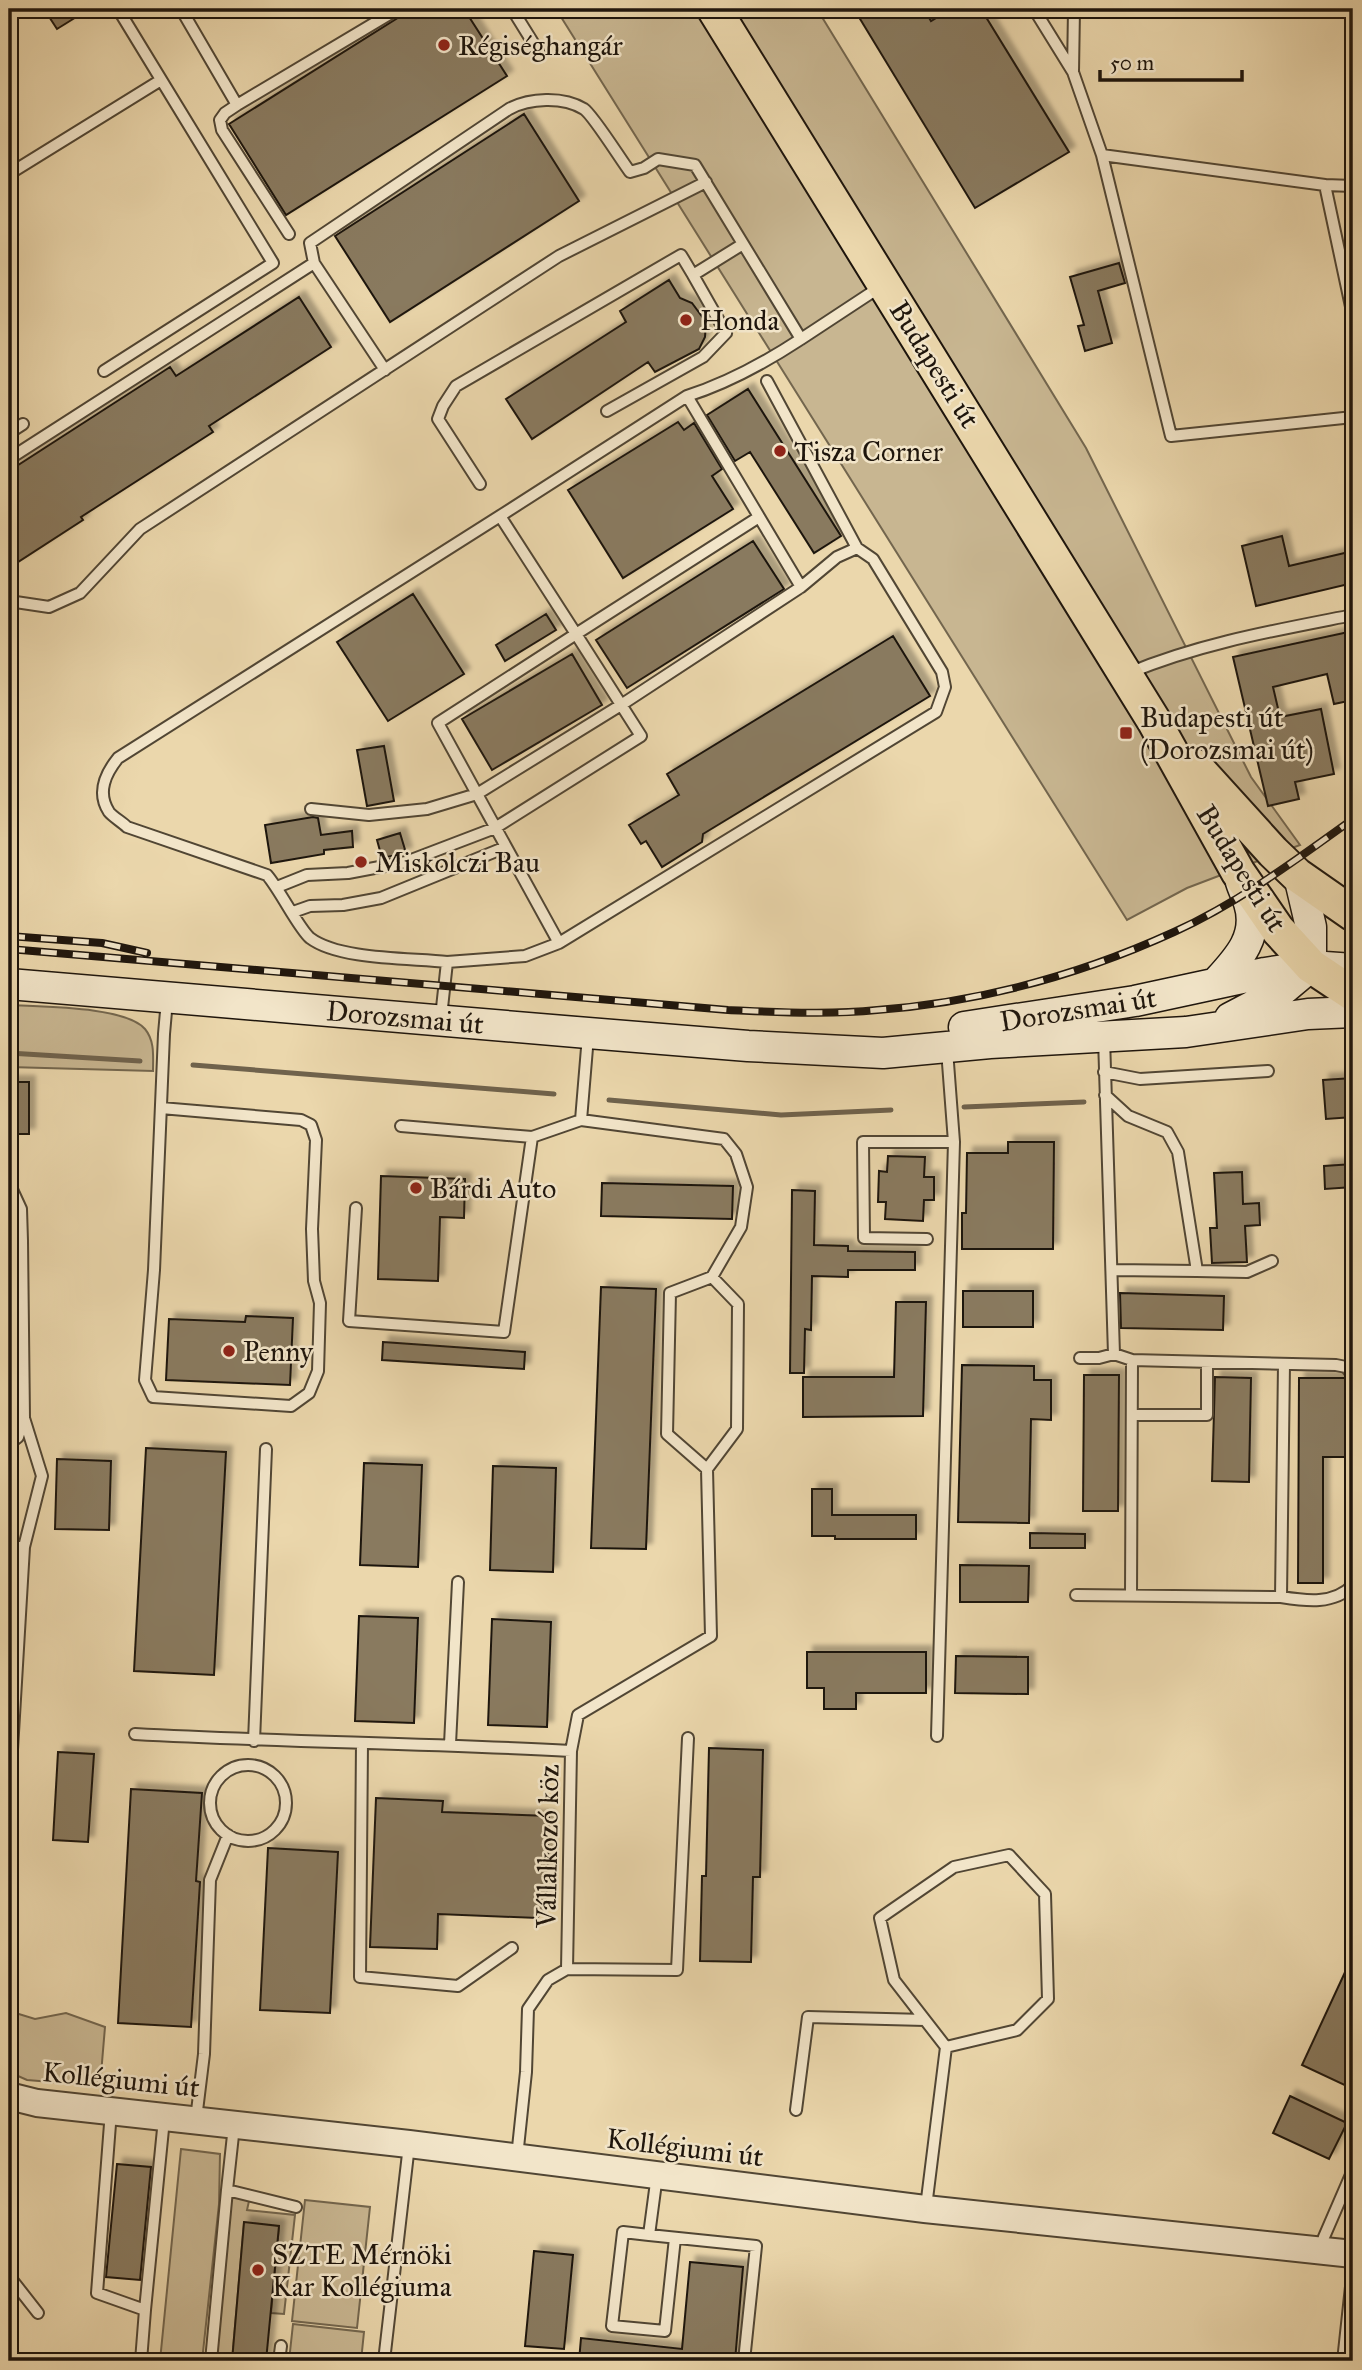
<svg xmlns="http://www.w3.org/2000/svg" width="1362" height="2370" viewBox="0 0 1362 2370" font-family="'IM FELL Great Primer',serif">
	<defs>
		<filter id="shadow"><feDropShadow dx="6" dy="-6" stdDeviation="2" flood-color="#0004"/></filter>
	</defs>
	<rect width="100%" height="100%" fill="#ebd7ac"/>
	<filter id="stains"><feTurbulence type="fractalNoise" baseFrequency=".00286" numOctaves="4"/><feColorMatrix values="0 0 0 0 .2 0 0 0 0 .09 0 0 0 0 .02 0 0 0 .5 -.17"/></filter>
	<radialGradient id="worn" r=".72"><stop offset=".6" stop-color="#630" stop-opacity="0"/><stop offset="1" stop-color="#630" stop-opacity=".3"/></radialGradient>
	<path fill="#c8b691" stroke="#73664e" stroke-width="2" d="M556,9H817L1086,448L1251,777L1300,845L1187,888L1127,920Z
		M9,1005C40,1007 125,1006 145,1029C155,1041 153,1057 153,1071L9,1067Z
		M9,2011L35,2019L66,2013L105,2027L100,2086L27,2080L9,2072Z
		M181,2149L220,2154L219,2204L202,2361H160Z
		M227,2190L249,2201L247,2210L295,2215L284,2314L271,2313L279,2227L244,2223L232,2361H211Z
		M305,2200L370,2207L357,2328L292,2321Z
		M293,2324L364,2332L361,2361H289Z"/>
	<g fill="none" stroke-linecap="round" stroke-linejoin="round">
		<path stroke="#6f624c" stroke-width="5" d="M9,1053L140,1061
			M193,1065L554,1094
			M609,1100L781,1115L891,1110
			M964,1107L1084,1102"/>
	</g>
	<path fill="#897a5f" stroke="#1e150c" stroke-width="2" filter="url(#shadow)" d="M44,9H89L57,29Z
		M412,9H464L507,76L286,215L229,124Z
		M854,9H924L931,21L951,9H981L1069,152L975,208Z
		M524,114L579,201L390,322L335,236Z
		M1119,263L1125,283L1098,291L1112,343L1085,351L1078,326L1084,325L1070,277Z
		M669,280L680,298L692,303L706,322L705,337L699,349L655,372L648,362L532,439L506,399L626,322L620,311Z
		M299,297L331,347L209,426L213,432L81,517L83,520L18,562L9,548V471L170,367L176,376Z
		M748,389L841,536L814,553L750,452L735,461L707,415Z
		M678,422L684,430L694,423L722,469L712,476L733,509L623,578L568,490Z
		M1282,536L1289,566L1353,551V583L1256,606L1242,546Z
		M753,541L784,589L627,688L596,640Z
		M413,594L464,674L388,721L337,642Z
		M546,614L556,630L505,661L496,645Z
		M1353,631V700L1334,704L1327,674L1273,687L1280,717L1321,709L1334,774L1295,782L1299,799L1268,806L1233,657Z
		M893,636L930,696L703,834L702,842L662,867L646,841L641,844L629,825L679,795L667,774Z
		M572,654L602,705L492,770L462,719Z
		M384,746L394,801L367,806L357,750Z
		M313,817L318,818L321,835L352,831L353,847L324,850V854L271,863L265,825Z
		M400,833L406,853L382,858L377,840Z
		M1353,1078V1117L1326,1119L1323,1080Z
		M9,1082H29V1134H9Z
		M1008,1142H1054L1053,1249H962V1213H966L967,1153H1008Z
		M888,1156L925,1157L924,1177H934V1200H924L923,1221L885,1219L886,1202H878L879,1171L887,1172Z
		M1353,1164V1187L1325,1189L1324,1166Z
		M1242,1172L1243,1204L1259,1203L1260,1225L1245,1226L1247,1262L1212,1263L1210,1228H1217L1214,1173Z
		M381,1176L465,1179L464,1218L440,1217L438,1281L378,1279Z
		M602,1183L733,1186L732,1219L601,1216Z
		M792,1190L815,1191L814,1245L848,1246V1251L915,1252V1270H848V1277L812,1276L811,1330L805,1329L804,1373H790Z
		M601,1287L656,1289L646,1549L591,1548Z
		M963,1291H1033V1327H963Z
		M1120,1293L1224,1296L1223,1330L1121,1328Z
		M896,1302H926L923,1416L803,1417V1377H894Z
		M246,1316L293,1318L290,1385L166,1380L169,1319L245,1322Z
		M383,1342L525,1352L524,1369L382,1360Z
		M962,1365L1034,1366V1380H1051V1420L1031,1419L1029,1523L958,1522Z
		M1084,1375H1119L1118,1511H1083Z
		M1215,1377L1251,1378L1249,1482L1212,1481Z
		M1299,1378H1345L1351,1384L1353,1457H1323V1583H1298Z
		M146,1448L226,1452L214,1675L134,1671Z
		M57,1459L111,1461L109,1530L55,1529Z
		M364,1463L422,1465L418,1567L360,1565Z
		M493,1466L556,1468L553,1572L490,1570Z
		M812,1489H832V1515H916V1539H835V1536H812Z
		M1030,1533L1085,1534V1548H1030Z
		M960,1565L1029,1566L1028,1602H960Z
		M359,1616L418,1618L414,1723L355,1721Z
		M492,1619L551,1622L547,1727L488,1725Z
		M807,1652H926V1693H856V1709H824V1688H807Z
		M956,1656L1028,1657V1694L955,1693Z
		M709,1748L763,1750L760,1877H753L751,1962L700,1961L702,1876H706Z
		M58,1752L94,1754L88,1842L53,1840Z
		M131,1789L202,1793L196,1881L200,1882L191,2027L118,2023Z
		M376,1798L443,1801L442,1812L549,1816L546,1911H539L538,1918L438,1914L437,1949L370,1947Z
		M268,1848L338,1852L330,2013L260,2010Z
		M1353,1955V2089L1302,2065Z
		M1290,2096L1347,2123L1329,2159L1273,2133Z
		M117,2164L151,2167L140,2280L106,2277Z
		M244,2222L279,2226L266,2361H232Z
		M534,2251L573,2255L564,2349L525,2346Z
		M690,2262L743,2267L735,2361H579L581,2338L682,2349Z"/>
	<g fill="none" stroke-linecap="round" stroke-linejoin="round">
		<defs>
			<path id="service" d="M181,9L237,105L398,9
				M512,9L540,54
				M1034,9L1073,72L1102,155L1171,436L1353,417
				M1073,72L1074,9
				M237,105L225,113L220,120L222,130L289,234
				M1102,155L1325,185L1353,316
				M9,174L161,80
				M1325,185L1353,186
				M314,263L310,243L509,109C529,98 563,96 584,109C593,115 621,160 630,172L644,168L658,159L695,165L801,339L880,287
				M104,371L273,263L118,9
				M767,381L857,548
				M687,396L500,516L576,634L759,517
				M607,411L703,357L726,333L693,275
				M9,433L23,424
				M9,459L314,263L385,370
				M480,484L438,419L443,406L456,386L681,255L693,275L743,244
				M9,601L49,607L80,593L140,529L559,256L706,182
				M1129,673C1201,643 1277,630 1353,615
				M277,887L307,875L348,873L406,862L495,828L641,736L576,634L438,723L477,794L427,809L369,815L311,809
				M293,912L310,906L343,905L381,898L506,847
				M559,943L936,712L945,687L942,672L873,559L857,548L837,557L801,587
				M447,962C410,958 339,960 310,938C299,929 280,890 267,875L127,827C122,822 113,817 109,812C96,792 106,773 118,758L500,516
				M441,1017L447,962L525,956L559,943L477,794L621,705L801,587L687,396C728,383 766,362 801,339
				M588,1036L581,1120L724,1139L736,1154L747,1187L741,1227L712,1277
				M1104,1038L1114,1354L1132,1360L1131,1596
				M1104,1072L1140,1079L1268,1071
				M1105,1095L1128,1116L1167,1132L1178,1152L1197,1271L1113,1270
				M161,1108L301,1120L311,1125L316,1140L312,1229L314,1281L320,1303L318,1371L309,1393L291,1406L153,1397L145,1380L154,1270L164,1034L167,1000
				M401,1126L532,1137
				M9,1183L21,1209L22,1241
				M356,1208L349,1321L504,1332L532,1137L581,1120
				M927,1239L864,1238L863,1142H954
				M9,1241H22L24,1418L42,1476L24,1547L9,1800
				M1197,1271L1247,1272L1272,1261
				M1080,1358H1099L1114,1354
				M1132,1360L1336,1365L1346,1367L1353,1376
				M1284,1364L1281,1597C1306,1601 1334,1605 1353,1585
				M1132,1415H1207V1362
				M9,1444L18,1437L24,1418
				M9,1547H24
				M1076,1595L1281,1597
				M135,1734C280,1742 426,1743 571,1751L567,1969L548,1980L528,2009L526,2072L517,2157
				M937,1736L954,1142L947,1050
				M254,1741L266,1449
				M362,1743L360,1977L458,1986L512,1948
				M450,1744L458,1582
				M571,1751L578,1715L711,1636L707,1469L667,1434L670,1293L712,1277L738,1304L737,1429L707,1469
				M210 1803a38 38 0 1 1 76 0a38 38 0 1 1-76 0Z
				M567,1969L677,1970L688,1738
				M796,2110L808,2017L925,2020
				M111,2111L97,2293L145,2310L141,2361
				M196,2119L204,2054L210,1880L228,1835
				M234,2126L227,2190L296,2207
				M657,2175L649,2235L756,2246L744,2361
				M926,2207L946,2047L894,1980L880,1918L954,1867L1009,1855L1045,1894L1048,1999L1017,2030L946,2047
				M649,2235L623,2232L612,2326L665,2331L675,2238
				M1320,2250L1324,2237L1353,2170
				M9,2276L38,2313
				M145,2310L164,2119
				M211,2361L227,2190
				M279,2361L281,2346
				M384,2361L409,2145
				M1343,2361L1353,2268"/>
			<path id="tertiary" d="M9,2096L37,2103L409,2144L925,2209L1353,2254"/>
			<path id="secondary" d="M1216,983C1237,960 1260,937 1249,903C1247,896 1243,889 1241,882
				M9,984L588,1033L748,1046L883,1053L990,1043L1186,1032L1308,1014L1353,1012
				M1230,1018L1280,992L1311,966V927L1299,876
				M964,1027L1135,1001L1265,973L1311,966L1353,969"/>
			<path id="primary" d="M714,9L1154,721L1238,872L1278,930L1311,966L1353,994
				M1195,766L1273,852L1297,875L1353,914"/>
		</defs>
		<use href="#service" stroke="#514634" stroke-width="14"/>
		<use href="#tertiary" stroke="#514634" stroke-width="30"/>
		<use href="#secondary" stroke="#1e150c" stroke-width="33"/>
		<use href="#primary" stroke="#1e150c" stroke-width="37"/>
		<use href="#service" stroke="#f2e5c9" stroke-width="10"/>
		<use href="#tertiary" stroke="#f2e5c9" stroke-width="26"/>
		<use href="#secondary" stroke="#f2e5c9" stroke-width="30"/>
		<use href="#primary" stroke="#ebd7ac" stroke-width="33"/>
		<defs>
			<path id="rail" d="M9,936L102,943L147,953
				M9,949L728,1010C778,1012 828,1015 877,1010C980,1002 1080,975 1174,932C1238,903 1296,860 1353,819"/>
		</defs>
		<use href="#rail" stroke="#1e150c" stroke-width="8"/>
		<use href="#rail" stroke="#f2e5c9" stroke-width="5" stroke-dasharray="16" stroke-linecap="butt"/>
	</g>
	<g fill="#8f2418" stroke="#f2e5c9" stroke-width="2.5">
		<circle cx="444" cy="45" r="7"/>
		<circle cx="686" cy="320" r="7"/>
		<circle cx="780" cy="451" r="7"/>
		<rect x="1119" y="726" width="14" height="14" rx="3.5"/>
		<circle cx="361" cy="862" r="7"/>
		<circle cx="416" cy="1188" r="7"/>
		<circle cx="229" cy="1351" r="7"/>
		<circle cx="258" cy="2270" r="7"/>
	</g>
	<g text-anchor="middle" stroke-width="5" stroke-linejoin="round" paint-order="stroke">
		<g font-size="28" fill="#1e150c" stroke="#f2e5c9" text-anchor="start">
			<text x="458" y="55">Régiséghangár</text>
			<text x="700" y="330">Honda</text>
			<text x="794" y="461">Tisza Corner</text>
			<text x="1140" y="727">Budapesti út<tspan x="1140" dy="32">(Dorozsmai út)</tspan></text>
			<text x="375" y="872">Miskolczi Bau</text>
			<text x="430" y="1198">Bárdi Auto</text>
			<text x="243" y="1361">Penny</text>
			<text x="272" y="2264">SZTE Mérnöki<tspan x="272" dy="32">Kar Kollégiuma</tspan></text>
		</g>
		<g font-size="28" fill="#1e150c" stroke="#f2e5c9">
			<text transform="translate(935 364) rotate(58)" y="10">Budapesti út</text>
			<text transform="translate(1242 868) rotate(58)" y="10">Budapesti út</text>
			<text transform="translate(1078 1009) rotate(-9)" y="10">Dorozsmai út</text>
			<text transform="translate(405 1017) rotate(5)" y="10">Dorozsmai út</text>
			<text transform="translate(547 1846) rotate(-89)" y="10">Vállalkozó köz</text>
			<text transform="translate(121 2079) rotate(6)" y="10">Kollégiumi út</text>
			<text transform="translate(685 2147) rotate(7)" y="10">Kollégiumi út</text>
		</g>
	</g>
	<rect width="1362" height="2370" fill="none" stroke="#ebd7ac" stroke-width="35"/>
	<rect x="10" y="10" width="1341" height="2349" fill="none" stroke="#1e150c" stroke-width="3.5"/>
	<rect x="18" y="18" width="1327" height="2335" fill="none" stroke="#1e150c" stroke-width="2"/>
	<path d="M1100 70v10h142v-10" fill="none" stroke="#1e150c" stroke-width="3.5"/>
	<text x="1110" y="70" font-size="21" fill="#1e150c" stroke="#f2e5c9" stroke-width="5" paint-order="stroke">50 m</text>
	<rect width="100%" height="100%" filter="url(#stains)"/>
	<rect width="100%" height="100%" fill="url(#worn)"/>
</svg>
